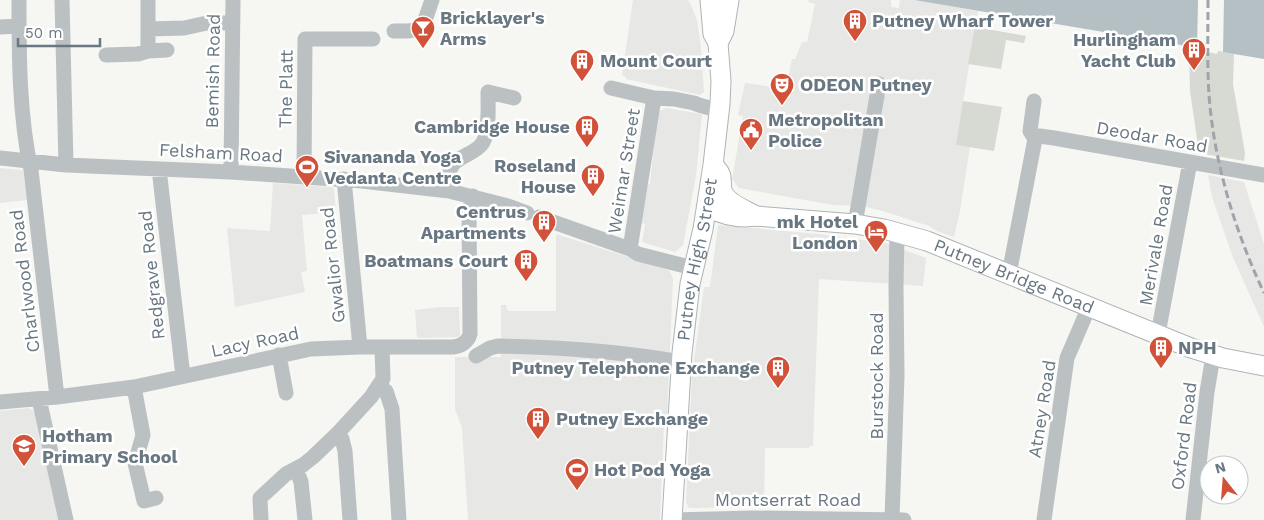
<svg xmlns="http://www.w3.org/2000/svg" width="1264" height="520" viewBox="0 0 1264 520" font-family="'Work Sans',sans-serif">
	<rect width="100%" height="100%" fill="#f6f6f3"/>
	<path fill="#e7e7e6" d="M633,0H688L690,3L697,20L701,48L704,92L700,95L626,79V77L622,75Z
		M809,0H891V7L899,8L900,0H914L978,11L956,145L970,147L960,211L954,237L937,231L929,226L886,212L863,206L833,205L739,188L732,179L743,116L738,115L745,83L786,89L792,59H795L802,42H807L815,4L808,2Z
		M666,108L702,114L696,176L683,245L675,252L642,242L645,224L641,223L648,184H650L657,112Z
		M0,168L23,170L27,200L0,203Z
		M1208,175L1244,182L1264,244V327L1232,255L1212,197Z
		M273,183L331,187L334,189L336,212L302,215L307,271L301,272L305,292L235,307L227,228L270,231Z
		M718,225L819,234L886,243L926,258L923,286L819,279L813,446H809V448H765L764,507L689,508L686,502L692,375L704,287H710Z
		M556,234L669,270L673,278L667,418L664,423L660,520H468L462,428L455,409V357H501V305H506L508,311H556Z
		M440,307H459L460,335L458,337L417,338L415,310Z
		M28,408L33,410L35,414L60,520H0V411Z"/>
	<path fill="#d6dad3" d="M975,27L1026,36L1024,43L1006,40L1001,69L968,64Z
		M1189,47H1192L1234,54L1233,84L1245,153L1244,161L1199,153L1190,91Z
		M963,101L1002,107L994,151L956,145Z"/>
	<path fill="#b4c0c4" d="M914,0H1264V59Z"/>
	<path fill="#f6f6f3" d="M1198,0H1224L1223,52L1218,51L1217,54L1203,51L1202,49L1197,48Z"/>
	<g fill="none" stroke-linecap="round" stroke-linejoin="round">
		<defs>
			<g id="major">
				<path d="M710,0L713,34L718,43"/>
				<path d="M716,168C724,177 720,179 722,190C725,203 746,210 756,216"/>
				<path id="s1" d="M707,207C723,215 738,219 756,216L855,224L884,229L927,241L1191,348L1223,358L1264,366"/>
				<path id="s2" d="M672,520L682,353L690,284L703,229L713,165L720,104L721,81L718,43L724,31L729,0"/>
			</g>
		</defs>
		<use href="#major" stroke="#afb4b7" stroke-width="21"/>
		<path stroke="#bbc0c3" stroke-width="15" d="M19,0C19,56 19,115 31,170L57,397
			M62,0L66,165
			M148,0V29
			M0,27L19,26
			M394,31C425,32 422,28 432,0
			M148,51L167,50
			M106,55L138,54L148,51V29L184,28L207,23H233
			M611,88L654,98L674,99L694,103L699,105L720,111
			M1034,101L1030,131L1035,139
			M1035,139L1040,136L1054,138L1264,175
			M0,158L66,165L231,172L362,181L449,191L508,206L527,213
			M159,169L183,376
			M231,172L233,0
			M304,176L305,39H373
			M344,179L360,347
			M449,191C450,184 448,174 451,168C454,158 474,154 481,145C490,135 488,106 488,92L514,98
			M539,217L630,249L638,254L693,268
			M855,224L879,84
			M630,249L654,98
			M1009,274L1035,139
			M1158,334L1190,162
			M279,355L286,393
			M476,356L490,348L498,346C561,347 619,351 681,362
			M378,386L386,391L392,409L399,520
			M134,387L143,435L135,463L144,501L156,498
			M39,399L66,520
			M0,402L57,397L134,387L311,349L360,347H453C461,346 468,342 470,334L469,212L473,196
			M337,434L342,439L345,451L350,520
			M296,469L301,482L305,520
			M892,519L897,376L896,287L897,233
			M261,520L260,498L286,474L303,465L313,457L337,434L371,397L383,379L382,347
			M672,520L754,518L904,520
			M1044,520L1067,358L1089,307
			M1193,520L1207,392L1213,356"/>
		<use href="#major" stroke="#fff" stroke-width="19"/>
		<path stroke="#9ea4a9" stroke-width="3" stroke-dasharray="8 4" stroke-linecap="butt" d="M1208,0C1208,32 1207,64 1209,95C1214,163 1235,231 1264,293"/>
	</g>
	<defs>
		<symbol id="building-pin" viewBox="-11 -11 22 30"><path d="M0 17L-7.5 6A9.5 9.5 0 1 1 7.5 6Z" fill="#d15238" stroke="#fff"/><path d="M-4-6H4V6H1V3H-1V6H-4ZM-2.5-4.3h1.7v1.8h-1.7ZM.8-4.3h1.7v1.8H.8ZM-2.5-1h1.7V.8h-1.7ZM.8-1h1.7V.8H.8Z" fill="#fff"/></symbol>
		<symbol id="bar-pin" viewBox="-11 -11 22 30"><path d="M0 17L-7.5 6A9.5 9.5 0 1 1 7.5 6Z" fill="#d15238" stroke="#fff"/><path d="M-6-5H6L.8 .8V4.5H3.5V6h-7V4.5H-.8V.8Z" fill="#fff"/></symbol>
		<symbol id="theatre-pin" viewBox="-11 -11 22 30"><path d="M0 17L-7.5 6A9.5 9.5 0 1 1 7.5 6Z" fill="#d15238" stroke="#fff"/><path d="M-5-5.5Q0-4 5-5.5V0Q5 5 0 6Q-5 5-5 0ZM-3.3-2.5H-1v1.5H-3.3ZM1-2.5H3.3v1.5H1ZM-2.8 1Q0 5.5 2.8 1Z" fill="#fff"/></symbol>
		<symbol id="civic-pin" viewBox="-11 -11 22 30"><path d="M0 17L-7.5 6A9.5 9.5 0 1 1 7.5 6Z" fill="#d15238" stroke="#fff"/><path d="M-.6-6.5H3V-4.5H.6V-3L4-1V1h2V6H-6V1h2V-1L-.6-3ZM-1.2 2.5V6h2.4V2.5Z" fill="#fff"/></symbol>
		<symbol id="stadium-pin" viewBox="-11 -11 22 30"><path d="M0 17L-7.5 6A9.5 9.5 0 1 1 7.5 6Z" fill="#d15238" stroke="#fff"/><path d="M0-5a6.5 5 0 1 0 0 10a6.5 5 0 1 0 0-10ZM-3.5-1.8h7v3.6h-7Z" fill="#fff"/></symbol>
		<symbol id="hotel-pin" viewBox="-11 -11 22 30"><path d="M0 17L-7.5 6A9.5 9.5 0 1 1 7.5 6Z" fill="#d15238" stroke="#fff"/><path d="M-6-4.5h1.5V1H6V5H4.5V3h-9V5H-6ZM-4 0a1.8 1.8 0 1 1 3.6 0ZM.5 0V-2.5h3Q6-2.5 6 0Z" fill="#fff"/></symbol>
		<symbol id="school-pin" viewBox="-11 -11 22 30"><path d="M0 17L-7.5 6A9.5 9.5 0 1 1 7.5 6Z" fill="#d15238" stroke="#fff"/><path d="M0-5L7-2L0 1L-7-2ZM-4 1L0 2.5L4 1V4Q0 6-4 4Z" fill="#fff"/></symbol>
	</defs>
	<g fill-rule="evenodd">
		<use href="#building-pin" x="841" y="7" width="28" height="38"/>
		<use href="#bar-pin" x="409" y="14" width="28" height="38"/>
		<use href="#building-pin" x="1180" y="36" width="28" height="38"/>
		<use href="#building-pin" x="568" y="47" width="28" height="38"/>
		<use href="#theatre-pin" x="768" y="71" width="28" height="38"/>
		<use href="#building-pin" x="573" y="113" width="28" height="38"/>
		<use href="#civic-pin" x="737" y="116" width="28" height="38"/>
		<use href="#stadium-pin" x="293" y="153" width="28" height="38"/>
		<use href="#building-pin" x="579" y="162" width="28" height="38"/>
		<use href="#building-pin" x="530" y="208" width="28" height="38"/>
		<use href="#hotel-pin" x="862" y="218" width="28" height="38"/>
		<use href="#building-pin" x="512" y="247" width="28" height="38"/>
		<use href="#building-pin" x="1147" y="334" width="28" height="38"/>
		<use href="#building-pin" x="764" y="354" width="28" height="38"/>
		<use href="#building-pin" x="524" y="405" width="28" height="38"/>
		<use href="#school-pin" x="10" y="432" width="28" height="38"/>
		<use href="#stadium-pin" x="563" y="456" width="28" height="38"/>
	</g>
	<g text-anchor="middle" stroke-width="5" stroke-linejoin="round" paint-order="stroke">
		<g font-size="18" font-weight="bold" fill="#687781" stroke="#fff" text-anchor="start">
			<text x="440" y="24">Bricklayer's<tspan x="440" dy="21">Arms</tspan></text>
			<text x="872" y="27">Putney Wharf Tower</text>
			<text x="1176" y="46" text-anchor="end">Hurlingham<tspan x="1176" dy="21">Yacht Club</tspan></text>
			<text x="600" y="67">Mount Court</text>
			<text x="800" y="91">ODEON Putney</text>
			<text x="768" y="126">Metropolitan<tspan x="768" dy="21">Police</tspan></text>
			<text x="570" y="133" text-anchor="end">Cambridge House</text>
			<text x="324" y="163">Sivananda Yoga<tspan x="324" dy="21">Vedanta Centre</tspan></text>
			<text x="576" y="172" text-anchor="end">Roseland<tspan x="576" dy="21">House</tspan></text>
			<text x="526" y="218" text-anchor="end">Centrus<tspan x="526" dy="21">Apartments</tspan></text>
			<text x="858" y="228" text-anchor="end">mk Hotel<tspan x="858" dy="21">London</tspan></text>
			<text x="508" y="267" text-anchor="end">Boatmans Court</text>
			<text x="1178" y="354">NPH</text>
			<text x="760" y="374" text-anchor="end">Putney Telephone Exchange</text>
			<text x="556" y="425">Putney Exchange</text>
			<text x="42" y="442">Hotham<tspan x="42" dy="21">Primary School</tspan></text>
			<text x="594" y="476">Hot Pod Yoga</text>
		</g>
		<g font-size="18" fill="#687781" stroke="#fff">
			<text transform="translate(213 71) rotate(-89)" y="6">Bemish Road</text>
			<text transform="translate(286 89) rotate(-89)" y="6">The Platt</text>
			<text transform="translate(1152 137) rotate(10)" y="6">Deodar Road</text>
			<text transform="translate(221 153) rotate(3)" y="6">Felsham Road</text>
			<text transform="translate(624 171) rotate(-81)" y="6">Weimar Street</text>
			<text transform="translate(1156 245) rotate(-80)" y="6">Merivale Road</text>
			<text dy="6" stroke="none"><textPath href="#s2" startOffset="262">Putney High Street</textPath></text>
			<text transform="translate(333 265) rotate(-96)" y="6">Gwalior Road</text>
			<text transform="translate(152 275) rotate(-96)" y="6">Redgrave Road</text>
			<text dy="6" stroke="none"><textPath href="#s1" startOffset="318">Putney Bridge Road</textPath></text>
			<text transform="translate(25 281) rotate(-97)" y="6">Charlwood Road</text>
			<text transform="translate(255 342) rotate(-12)" y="6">Lacy Road</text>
			<text transform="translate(877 376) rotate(-90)" y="6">Burstock Road</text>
			<text transform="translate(1042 409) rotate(-81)" y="6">Atney Road</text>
			<text transform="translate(1184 436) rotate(-83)" y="6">Oxford Road</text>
			<text x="788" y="506">Montserrat Road</text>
		</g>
	</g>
	<g transform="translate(1224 480) rotate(343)"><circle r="24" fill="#ffffff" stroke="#c3c9cd"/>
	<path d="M0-4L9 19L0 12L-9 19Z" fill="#d15238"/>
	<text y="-8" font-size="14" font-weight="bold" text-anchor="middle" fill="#687781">N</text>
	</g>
	<path d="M18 38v8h82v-8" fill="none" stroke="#687781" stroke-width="2.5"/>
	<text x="25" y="38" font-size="15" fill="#687781" stroke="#ffffff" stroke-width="4" paint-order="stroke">50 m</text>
</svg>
